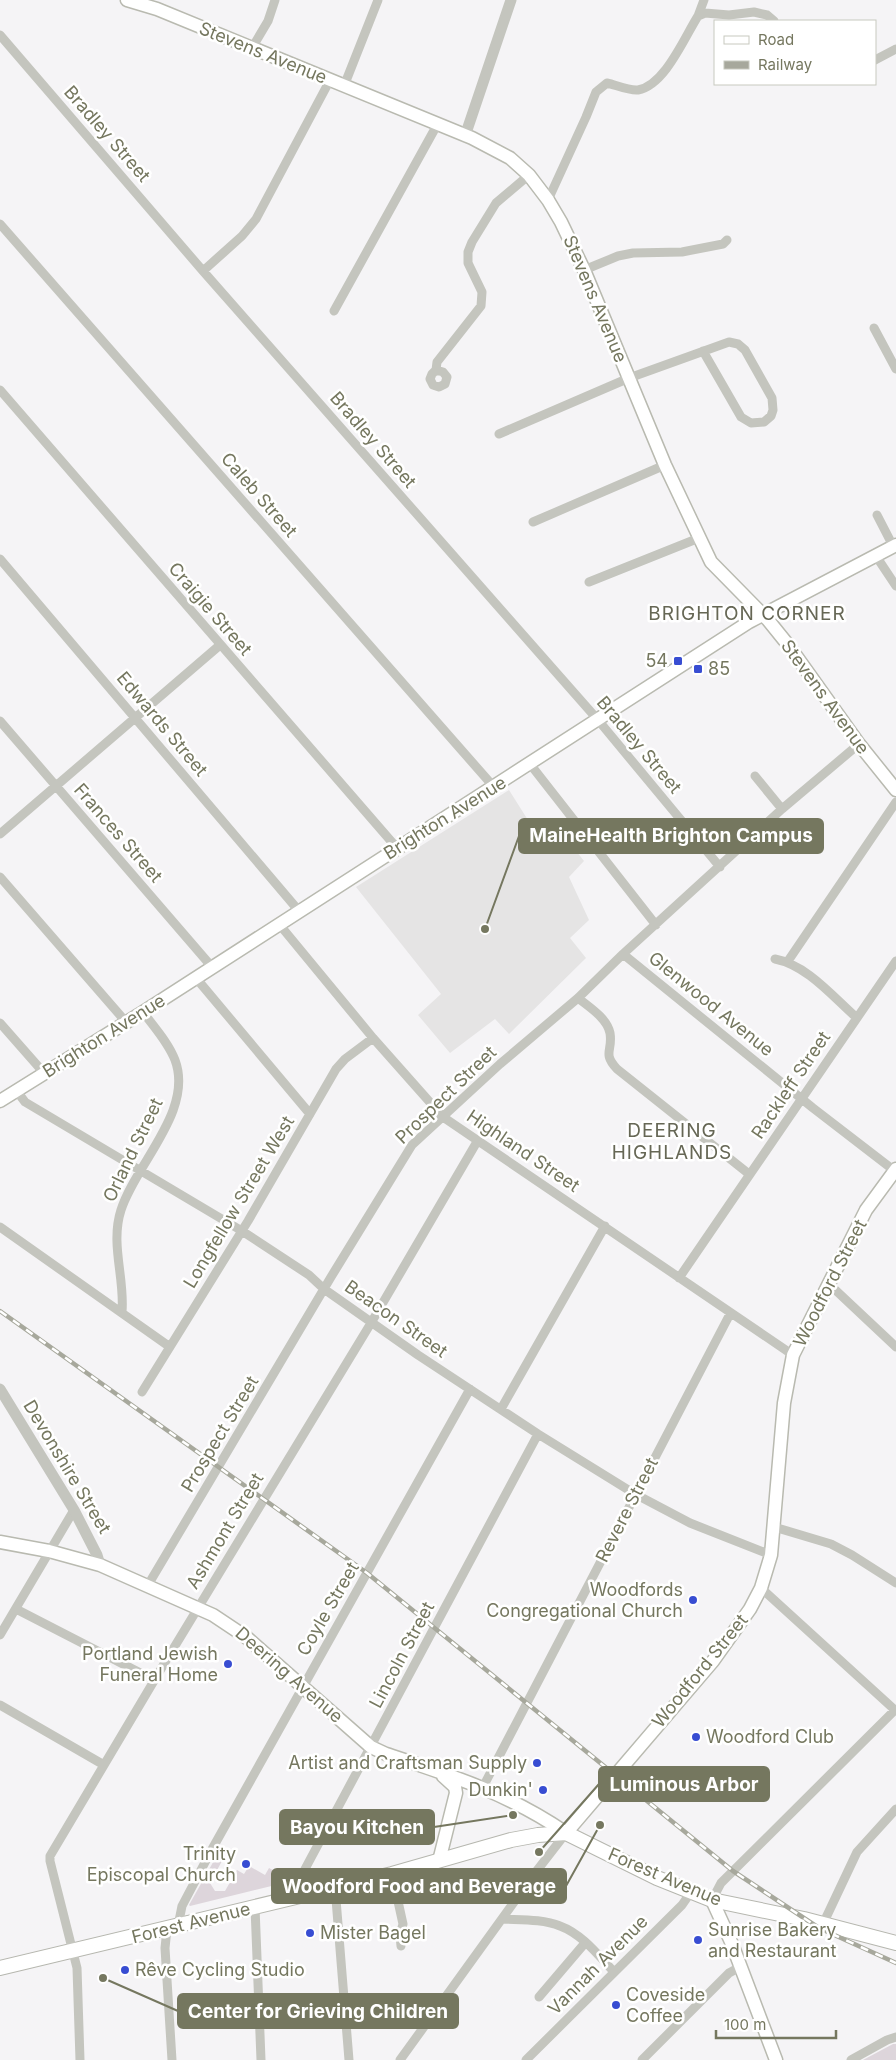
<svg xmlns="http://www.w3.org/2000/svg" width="896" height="2060" viewBox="0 0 896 2060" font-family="Inter,sans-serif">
	<rect width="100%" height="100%" fill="#f5f4f6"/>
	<path fill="#e5e4e4" d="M509,790L533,828L551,819L584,861L569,877L589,920L570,938L586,958L509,1034L495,1019L450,1053L418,1015L441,994L356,887Z"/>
	<path fill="#ddd5db" d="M216,1857L222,1861L210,1883L215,1891H225L237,1870L244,1874L249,1866L265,1875L269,1868L286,1877H291L288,1882L190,1906L189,1905Z
		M893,2044H896V2060H863Z"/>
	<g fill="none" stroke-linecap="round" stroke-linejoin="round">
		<defs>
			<path id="secondary" d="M127,0L157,9L472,138L510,158L529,175L548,200L561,222L584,270L665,465L711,562L768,620L789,646L859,744L896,790
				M0,1101L143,1012L749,622L896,545
				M0,1542L49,1551L100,1565L213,1615L246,1637L371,1747L386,1754C450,1775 510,1794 566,1833L713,1661L750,1609L761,1588L771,1555L784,1403L793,1355L866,1210L896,1169
				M439,1861L456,1793L455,1787L443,1776
				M712,1900L732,1944L776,2060"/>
			<path id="trunk" d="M0,1968L392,1874L511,1840L538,1835L566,1833L657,1878L712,1900L804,1919L896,1943"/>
		</defs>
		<use href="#secondary" stroke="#b9bab0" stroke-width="15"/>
		<use href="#trunk" stroke="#b6b7af" stroke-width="16"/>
		<path stroke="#c4c5be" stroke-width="9" d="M698,16L704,0
			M0,35L203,271L598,720L720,867
			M252,48L268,21L275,0
			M875,60L896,49
			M344,86L378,0
			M548,200L586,117L596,92L607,83C616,85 629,91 638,90C665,85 684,38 698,16L705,13L729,15L754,12L767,15L774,21
			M0,224L493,786
			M584,270L618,256L633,253L682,252L723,244L727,240
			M203,271L242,236L256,219L330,80
			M334,311L437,125
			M874,328L896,369
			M436,370L443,372L447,377L445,384L439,387L433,385L430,379L432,374L436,370L437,362L481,306L482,292L468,263V252L472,242L496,203L529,175
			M0,390L397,848
			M499,434L629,378L729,342L738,344L745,350L772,398L773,410L771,416L764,422L751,423L741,417L703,351
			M877,515L893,546
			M533,522L665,465
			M876,556L896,586
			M0,559L299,911
			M589,582L699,538
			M0,721L212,967
			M530,764L656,925
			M755,776L782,809
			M0,834L220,645
			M0,877L126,1022
			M279,924L373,1038L443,1117L793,1355
			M623,954L813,1108L896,1172
			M775,959C807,965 833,997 857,1018
			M788,961L896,802
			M196,978L310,1114
			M578,998C589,1007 607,1018 610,1033C613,1051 602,1053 617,1069L749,1174
			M0,1023L44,1073
			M16,1090L25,1102L242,1231L309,1275L324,1289L418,1355L538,1434L635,1494L690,1523L771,1555
			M0,1227L170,1347
			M679,1278L896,961
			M829,1284L896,1347
			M122,1312C125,1278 110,1244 121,1210C136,1163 194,1111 175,1060C168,1042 154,1027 143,1012
			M142,1392L248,1221L336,1069L345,1059L373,1038
			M501,1409L605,1226
			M774,1527L831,1544L852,1555L896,1583
			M148,1585L331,1277L412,1145L500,1064L578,998L623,954L782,809L859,744
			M761,1588L896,1711
			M16,1609L154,1680
			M0,1635L74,1510
			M0,1705L104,1765
			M483,1787L730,1314
			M392,1874L403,1924L400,1935L401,1946
			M335,1887L349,2060
			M309,1893L305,1869L538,1434
			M712,1900L721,1883L895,1710
			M255,1907L261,2060
			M502,1919C520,1920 543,1919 560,1926C582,1934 598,1955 614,1972
			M823,1924L857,1852L896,1809
			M178,1926L182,1906L211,1851L470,1389
			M167,1929L165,1948L172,2060
			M539,1997L585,1943
			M80,2060L77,1968L50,1861V1856L164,1664L371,1323L478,1140
			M400,2060L535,1873L566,1833
			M526,2060L682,1905L691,1892
			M642,2060L729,1973L740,1967
			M851,2060L887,2040L896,2037"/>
		<path stroke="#c4c5be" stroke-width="11" d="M465,136L511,0
			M0,1389L74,1510L97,1555L100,1565"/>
		<use href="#secondary" stroke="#fff" stroke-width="12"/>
		<use href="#trunk" stroke="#fff" stroke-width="14"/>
		<defs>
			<path id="rail" d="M0,1311L367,1573L733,1871L819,1928L896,1963"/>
		</defs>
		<use href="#rail" stroke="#a7a89c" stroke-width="4.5"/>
		<use href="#rail" stroke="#fff" stroke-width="2.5" stroke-dasharray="8" stroke-linecap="butt"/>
	</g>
	<g fill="#384dd2" stroke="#fff" stroke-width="2">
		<rect x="673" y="656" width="10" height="10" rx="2.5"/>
		<rect x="693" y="664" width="10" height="10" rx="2.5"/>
		<circle cx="693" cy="1600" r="5"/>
		<circle cx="228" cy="1664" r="5"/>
		<circle cx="696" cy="1737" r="5"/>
		<circle cx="537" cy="1763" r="5"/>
		<circle cx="543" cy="1790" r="5"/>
		<circle cx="246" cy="1864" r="5"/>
		<circle cx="310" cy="1933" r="5"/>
		<circle cx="698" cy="1940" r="5"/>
		<circle cx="125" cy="1970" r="5"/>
		<circle cx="616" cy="2005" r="5"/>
	</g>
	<g text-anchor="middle" stroke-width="5" stroke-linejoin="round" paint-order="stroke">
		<g font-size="18" fill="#75775f" stroke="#fff">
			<text transform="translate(263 53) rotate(22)" y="6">Stevens Avenue</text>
			<text transform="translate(107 134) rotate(49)" y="6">Bradley Street</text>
			<text transform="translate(595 299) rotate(67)" y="6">Stevens Avenue</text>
			<text transform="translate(373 440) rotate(49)" y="6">Bradley Street</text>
			<text transform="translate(259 495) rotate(49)" y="6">Caleb Street</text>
			<text transform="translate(210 609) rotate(49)" y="6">Craigie Street</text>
			<text transform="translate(825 697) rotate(54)" y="6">Stevens Avenue</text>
			<text transform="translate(162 724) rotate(50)" y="6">Edwards Street</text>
			<text transform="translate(639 745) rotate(50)" y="6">Bradley Street</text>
			<text transform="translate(445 818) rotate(-32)" y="6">Brighton Avenue</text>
			<text transform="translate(118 833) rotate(49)" y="6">Frances Street</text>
			<text transform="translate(711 1004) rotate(39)" y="6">Glenwood Avenue</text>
			<text transform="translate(104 1036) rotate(-32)" y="6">Brighton Avenue</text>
			<text transform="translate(791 1085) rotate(-56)" y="6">Rackleff Street</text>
			<text transform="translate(446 1095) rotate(-44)" y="6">Prospect Street</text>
			<text transform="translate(133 1150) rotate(-64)" y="6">Orland Street</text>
			<text transform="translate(523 1151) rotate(34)" y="6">Highland Street</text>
			<text transform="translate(239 1202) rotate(-59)" y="6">Longfellow Street West</text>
			<text transform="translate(830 1283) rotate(-63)" y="6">Woodford Street</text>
			<text transform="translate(396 1319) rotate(35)" y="6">Beacon Street</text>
			<text transform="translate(220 1434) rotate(-59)" y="6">Prospect Street</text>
			<text transform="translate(67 1467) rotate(59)" y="6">Devonshire Street</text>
			<text transform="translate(627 1510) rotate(-63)" y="6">Revere Street</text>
			<text transform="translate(225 1531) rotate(-59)" y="6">Ashmont Street</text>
			<text transform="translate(328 1609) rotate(-60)" y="6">Coyle Street</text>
			<text transform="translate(402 1655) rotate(-62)" y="6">Lincoln Street</text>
			<text transform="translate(700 1671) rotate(-51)" y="6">Woodford Street</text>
			<text transform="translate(289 1675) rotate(41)" y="6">Deering Avenue</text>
			<text transform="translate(665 1877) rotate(23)" y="6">Forest Avenue</text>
			<text transform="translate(191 1923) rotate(-14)" y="6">Forest Avenue</text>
			<text transform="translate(598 1965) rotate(-45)" y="6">Vannah Avenue</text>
		</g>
		<g font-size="18" fill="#75775f" stroke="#fff" text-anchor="end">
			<text x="668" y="667">54</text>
			<text x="708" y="675" text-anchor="start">85</text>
			<text x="683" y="1596">Woodfords<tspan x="683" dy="21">Congregational Church</tspan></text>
			<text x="218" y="1660">Portland Jewish<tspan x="218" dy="21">Funeral Home</tspan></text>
			<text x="706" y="1743" text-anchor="start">Woodford Club</text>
			<text x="527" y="1769">Artist and Craftsman Supply</text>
			<text x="533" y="1796">Dunkin'</text>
			<text x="236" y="1860">Trinity<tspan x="236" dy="21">Episcopal Church</tspan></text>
			<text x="708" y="1936" text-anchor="start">Sunrise Bakery<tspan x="708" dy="21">and Restaurant</tspan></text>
			<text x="320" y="1939" text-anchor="start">Mister Bagel</text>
			<text x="135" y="1976" text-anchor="start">Rêve Cycling Studio</text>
			<text x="626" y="2001" text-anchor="start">Coveside<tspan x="626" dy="21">Coffee</tspan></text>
		</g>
		<g font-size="19" letter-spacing="1" fill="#666755" stroke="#fff">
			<text x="747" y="620">BRIGHTON CORNER</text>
			<text x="672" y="1137">DEERING<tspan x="672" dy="22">HIGHLANDS</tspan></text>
		</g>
	</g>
	<path fill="none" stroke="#75775f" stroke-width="2" d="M485 929L519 836M539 1852L599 1784M513 1815L434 1827M600 1825L566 1886M103 1978L178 2011"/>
	<g fill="#75775f" stroke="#fff" stroke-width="2">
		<circle cx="485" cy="929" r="5"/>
		<circle cx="539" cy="1852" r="5"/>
		<circle cx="513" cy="1815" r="5"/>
		<circle cx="600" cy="1825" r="5"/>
		<circle cx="103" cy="1978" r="5"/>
	</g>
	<g fill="#75775f" stroke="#75775f" stroke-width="2">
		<rect x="519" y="819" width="304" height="34" rx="5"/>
		<rect x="599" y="1767" width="170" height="34" rx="5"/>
		<rect x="280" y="1810" width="154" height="34" rx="5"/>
		<rect x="272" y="1869" width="294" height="34" rx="5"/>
		<rect x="178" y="1994" width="280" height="34" rx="5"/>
	</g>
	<g font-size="19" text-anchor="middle" font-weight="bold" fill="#fff">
		<text x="671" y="842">MaineHealth Brighton Campus</text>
		<text x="684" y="1791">Luminous Arbor</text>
		<text x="357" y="1834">Bayou Kitchen</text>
		<text x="419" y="1893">Woodford Food and Beverage</text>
		<text x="318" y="2018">Center for Grieving Children</text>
	</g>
	<rect x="714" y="20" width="162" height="65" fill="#ffffff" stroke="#c8c9bf"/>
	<rect x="724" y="36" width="25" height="8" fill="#ffffff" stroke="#c8c9bf"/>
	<text x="758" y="45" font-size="15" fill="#75775f">Road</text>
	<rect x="724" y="61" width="25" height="8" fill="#a7a89c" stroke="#c8c9bf"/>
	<text x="758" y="70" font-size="15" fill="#75775f">Railway</text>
	<path d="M716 2030v8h120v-8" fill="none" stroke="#75775f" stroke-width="2.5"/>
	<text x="724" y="2030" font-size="15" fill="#75775f" stroke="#ffffff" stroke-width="4" paint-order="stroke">100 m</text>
</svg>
